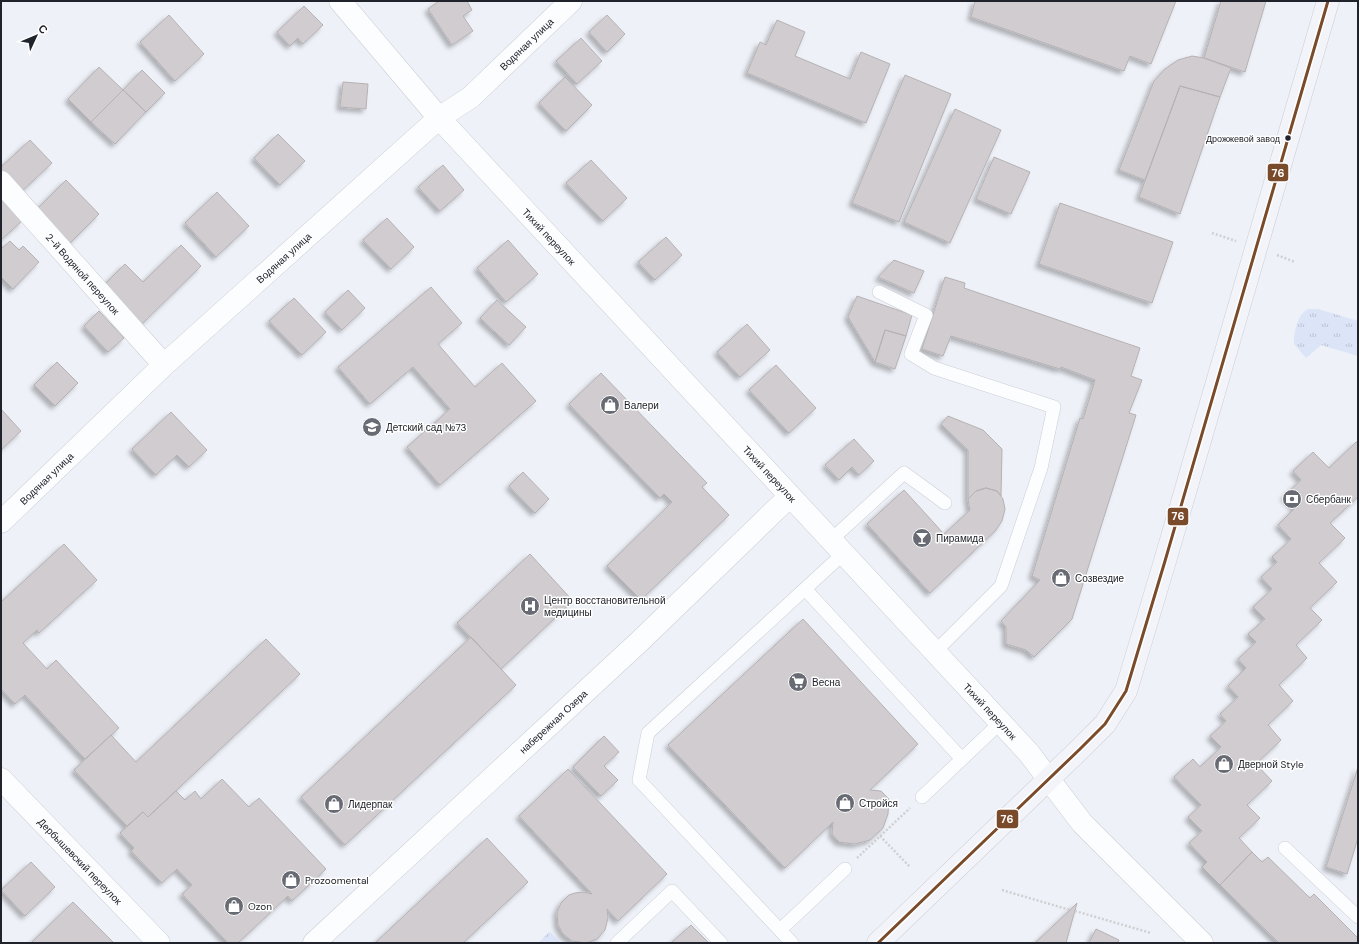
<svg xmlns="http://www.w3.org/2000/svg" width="1359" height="944" viewBox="0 0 1359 944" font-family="'DM Sans',sans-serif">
	<defs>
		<pattern id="grass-tufts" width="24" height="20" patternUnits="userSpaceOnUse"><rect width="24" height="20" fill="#dce4f7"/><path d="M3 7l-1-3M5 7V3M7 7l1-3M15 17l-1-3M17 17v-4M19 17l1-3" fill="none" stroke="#bcc3d4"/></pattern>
		<filter id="shadow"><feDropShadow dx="-3.5" dy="3.5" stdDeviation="2" flood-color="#0004"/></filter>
	</defs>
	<rect width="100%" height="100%" fill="#eef1f8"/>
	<path fill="url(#grass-tufts)" d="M1308,309H1318L1358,321V356L1321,345L1306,358L1294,344C1294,332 1297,315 1308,309Z
		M550,932L561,943H538L549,932Z"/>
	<path fill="#d0cccf" stroke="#b6b2b4" filter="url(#shadow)" d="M439,1H467L472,10L463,16L473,31L452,45L428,9Z
		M975,1H1176L1151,64L1130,56L1124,71L971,17Z
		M1221,1H1266L1245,72L1204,58Z
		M304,6L323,25L303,44L298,38L290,46L277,32Z
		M169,15L204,54L175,81L140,42Z
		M607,15L625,34L607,52L589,32Z
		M777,20L805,32L795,56L850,79L861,52L890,64L866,123L747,73L760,42L766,45Z
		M581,38L602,61L577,84L556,61Z
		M1192,56L1204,58L1231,68L1220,97L1180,86L1145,180L1119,170L1154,81L1165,69L1178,60Z
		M99,67L123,90L91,122L68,99Z
		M142,70L165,93L146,112L123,90Z
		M905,75L951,94L899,222L852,203Z
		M565,77L592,105L566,131L539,103Z
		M343,82L368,84L366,109L340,107Z
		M1180,86L1220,97L1180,214L1139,197Z
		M123,90L146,112L115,144L91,122Z
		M955,109L1001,130L950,243L904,222Z
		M278,134L305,161L280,185L254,158Z
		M30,140L52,163L19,194L1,175V167Z
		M994,157L1030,172L1011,214L976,199Z
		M591,160L627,198L603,221L566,183Z
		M443,165L464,190L440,211L418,187Z
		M66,180L99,214L68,245L35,211Z
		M217,192L249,226L216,257L185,223Z
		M1,199L22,221L1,240Z
		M1060,203L1173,242L1152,303L1039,264Z
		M387,218L414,247L391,269L363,240Z
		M666,237L682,255L655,280L638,262Z
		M508,240L538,274L506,302L477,268Z
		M10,241L19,250L23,246L39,262L13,289L1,277V249Z
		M181,245L201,266L142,324L104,285L125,264L143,282Z
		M894,260L924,271L914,293L878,277Z
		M945,277L965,283L964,288L1140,348L1131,376L1142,380L1129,413L1136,415L1072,619L1034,657L1026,650L1006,644V627L1001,621L1040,580L1032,576L1080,418L1083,419L1095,380L1061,367L1060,369L951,336L943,356L922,349Z
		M431,287L462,323L438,344L475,387L502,363L536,401L440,485L407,447L450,409L413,367L370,404L338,367Z
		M348,290L365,308L342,330L325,312Z
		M857,296L912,315L906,336L885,330L875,362L848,317Z
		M294,298L326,332L302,355L269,321Z
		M497,300L526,327L509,345L480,318Z
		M99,311L124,338L108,352L84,326Z
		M747,324L770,350L740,377L717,352Z
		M885,330L906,336L895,369L875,362Z
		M57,362L78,383L55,406L34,385Z
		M776,365L816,408L789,433L749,390Z
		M601,373L707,483L702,487L729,515L641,600L607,566L672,502L664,494L660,498L569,404Z
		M1,409L21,431L1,450Z
		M171,412L207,450L189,467L177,455L156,475L132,449Z
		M948,416L983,430L1002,449L1001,496L997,491L986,488L976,491L968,499V450L941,424Z
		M854,439L874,461L859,475L852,467L839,480L825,465Z
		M1356,442H1358V497L1330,523L1345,538L1319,563L1337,582L1310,608L1322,620L1296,645L1307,658L1279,685L1293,701L1268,725L1281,740L1256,764L1272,781L1247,805L1260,818L1239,838L1252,852L1220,885L1202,867L1207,862L1189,843L1202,831L1188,817L1201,805L1174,777L1193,759L1200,767L1221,747L1210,736L1226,721L1220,714L1238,697L1228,686L1246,668L1238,659L1256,642L1248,634L1265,619L1253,607L1272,589L1261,577L1277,562L1272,557L1291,539L1278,525L1295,508L1284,496L1301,480L1293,471L1313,452L1329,468Z
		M523,472L549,499L535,513L509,486Z
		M986,488L997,491L1003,499L1005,509L1002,521L996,530L930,593L867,524L904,490L944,534L970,510L968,499L976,491Z
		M64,544L97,580L39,633L37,630L23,643L47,669L56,660L119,728L85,759L25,695L15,704L1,689V602Z
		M530,554L573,601L501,669L457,623Z
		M803,619L918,744L870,790L881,791L889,799L888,814L883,828L870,840L855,844L839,842L832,834L833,822L785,868L668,745Z
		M471,637L516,685L345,845L301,797Z
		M266,639L300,674L148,817L143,812L127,826L74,770L111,735L136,762Z
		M604,736L619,752L604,766L618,780L601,796L573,767Z
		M1358,767V838L1347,874L1326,867Z
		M568,769L667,874L618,921L607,909L608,918L605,930L597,939L586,943L572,941L563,934L558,925L557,912L561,903L569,895L575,893L583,892L592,894L519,816Z
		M222,779L249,807L259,798L326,869L292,901L288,896L238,943H228L182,894L192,885L177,869L162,883L131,851L134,848L120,833L143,812L148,817L176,791L185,800L195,791L201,799Z
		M487,838L528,882L463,943H375Z
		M1252,852L1262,862L1268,857L1310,898L1314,894L1358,938V943H1279L1220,885Z
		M31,862L55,887L25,916L1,890Z
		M73,902L114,943H34L32,942Z
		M1077,903L1066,943H1035L1070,910Z
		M691,925L709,943H671Z
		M1096,929L1119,940L1118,943H1089Z"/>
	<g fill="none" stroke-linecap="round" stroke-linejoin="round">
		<defs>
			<path id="service" d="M879,292L926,315L911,354L934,368L1054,407L1041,468L1001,586L935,652
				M831,540L904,473L945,503
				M805,589L962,759
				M922,797L1001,722
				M1285,848L1358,917
				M780,930L845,869
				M617,943L672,891L721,943
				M792,943L639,780L648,733L844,553"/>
			<g id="minor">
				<path id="s1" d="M340,1L439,118L1028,752L1082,823L1202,943"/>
				<path id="s2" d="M1,182L164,365"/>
				<path id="s3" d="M1,522L164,365L439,118L471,97L571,1"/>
				<path id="s4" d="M314,943L640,641L790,496"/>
			</g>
			<g id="tertiary">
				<path id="s5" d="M1,779L159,943"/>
			</g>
			<path id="secondary" d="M878,943L1080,749L1105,724L1126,691L1165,561L1328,1"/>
		</defs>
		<use href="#service" stroke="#cbced5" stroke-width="14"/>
		<use href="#minor" stroke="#cbced5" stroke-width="23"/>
		<use href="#tertiary" stroke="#cbced5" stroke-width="23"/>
		<use href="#secondary" stroke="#cbced5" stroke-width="23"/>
		<path stroke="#cfd0d2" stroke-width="2.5" stroke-dasharray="2 2" stroke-linecap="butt" d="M1212,233L1236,241
			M1277,255L1295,262
			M880,836L910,867
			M857,858L910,808
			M1002,890L1070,910
			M1075,911L1151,933"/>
		<use href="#service" stroke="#fcfdfe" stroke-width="13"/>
		<use href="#minor" stroke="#fcfdfe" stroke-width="22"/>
		<use href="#tertiary" stroke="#fcfdfe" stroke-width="22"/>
		<use href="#secondary" stroke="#f3f4f9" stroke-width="22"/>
		<defs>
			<path id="bus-1" d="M878,943L1080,749L1105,724L1126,691L1165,561L1328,1"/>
		</defs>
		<use href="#bus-1" stroke="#fff" stroke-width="6"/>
		<use href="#bus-1" stroke="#7a4b2a" stroke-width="3"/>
	</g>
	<defs>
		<symbol id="shop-disc" viewBox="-11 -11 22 22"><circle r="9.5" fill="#686b73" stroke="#fff"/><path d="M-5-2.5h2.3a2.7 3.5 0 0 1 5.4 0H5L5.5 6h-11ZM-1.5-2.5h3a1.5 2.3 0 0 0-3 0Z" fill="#fff"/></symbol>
		<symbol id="school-disc" viewBox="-11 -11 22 22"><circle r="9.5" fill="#686b73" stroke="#fff"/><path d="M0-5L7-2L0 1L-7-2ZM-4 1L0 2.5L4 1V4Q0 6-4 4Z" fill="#fff"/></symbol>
		<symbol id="bank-disc" viewBox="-11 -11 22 22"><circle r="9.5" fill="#686b73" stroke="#fff"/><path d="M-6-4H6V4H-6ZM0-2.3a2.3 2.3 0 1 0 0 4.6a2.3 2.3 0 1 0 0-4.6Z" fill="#fff"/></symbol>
		<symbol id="bar-disc" viewBox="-11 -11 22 22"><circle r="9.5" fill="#686b73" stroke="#fff"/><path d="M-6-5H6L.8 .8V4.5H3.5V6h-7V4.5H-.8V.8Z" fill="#fff"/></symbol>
		<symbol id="hospital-disc" viewBox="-11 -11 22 22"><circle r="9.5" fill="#686b73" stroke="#fff"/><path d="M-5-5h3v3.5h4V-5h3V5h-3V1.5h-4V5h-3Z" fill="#fff"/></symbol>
		<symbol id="supermarket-disc" viewBox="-11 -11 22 22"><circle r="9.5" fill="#686b73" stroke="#fff"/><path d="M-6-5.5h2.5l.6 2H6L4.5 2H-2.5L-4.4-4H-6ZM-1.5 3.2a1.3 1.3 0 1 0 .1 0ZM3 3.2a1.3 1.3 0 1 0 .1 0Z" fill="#fff"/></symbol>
	</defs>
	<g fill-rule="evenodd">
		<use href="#shop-disc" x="599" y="394" width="22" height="22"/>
		<use href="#school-disc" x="361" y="416" width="22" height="22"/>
		<use href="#bank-disc" x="1281" y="488" width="22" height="22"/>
		<use href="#bar-disc" x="911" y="527" width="22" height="22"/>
		<use href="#shop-disc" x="1050" y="567" width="22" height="22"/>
		<use href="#hospital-disc" x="519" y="595" width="22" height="22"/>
		<use href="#supermarket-disc" x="787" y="671" width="22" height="22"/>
		<use href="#shop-disc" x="1213" y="753" width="22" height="22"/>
		<use href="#shop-disc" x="834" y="792" width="22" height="22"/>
		<use href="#shop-disc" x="323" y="793" width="22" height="22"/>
		<use href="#shop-disc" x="280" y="869" width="22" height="22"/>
		<use href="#shop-disc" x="223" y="895" width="22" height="22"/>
	</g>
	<circle fill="#20232b" stroke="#fff" stroke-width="1.5" cx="1288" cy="138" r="3.5"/>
	<g text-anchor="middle" stroke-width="3" stroke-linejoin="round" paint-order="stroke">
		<g font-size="9" fill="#20232b" stroke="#fff" text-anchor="end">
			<text x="1280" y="142">Дрожжевой завод</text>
		</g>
		<g font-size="10" fill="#20232b" stroke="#fff">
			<text dy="4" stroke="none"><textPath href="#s3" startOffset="711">Водяная улица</textPath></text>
			<text dy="4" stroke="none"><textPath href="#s1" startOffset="315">Тихий переулок</textPath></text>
			<text dy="4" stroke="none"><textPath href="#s3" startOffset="387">Водяная улица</textPath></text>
			<text dy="4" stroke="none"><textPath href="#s2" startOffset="123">2-й Водяной переулок</textPath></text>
			<text dy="4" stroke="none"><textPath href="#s1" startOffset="639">Тихий переулок</textPath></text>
			<text dy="4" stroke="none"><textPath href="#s3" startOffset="63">Водяная улица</textPath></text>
			<text dy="4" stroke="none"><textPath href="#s1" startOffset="963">Тихий переулок</textPath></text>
			<text dy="4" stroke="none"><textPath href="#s4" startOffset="326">набережная Озера</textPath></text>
			<text dy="4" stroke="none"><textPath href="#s5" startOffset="114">Дербышевский переулок</textPath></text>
		</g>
		<g font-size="10" fill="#20232b" stroke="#fff" text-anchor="start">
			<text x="624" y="409">Валери</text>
			<text x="386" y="431">Детский сад №73</text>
			<text x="1306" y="503">Сбербанк</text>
			<text x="936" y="542">Пирамида</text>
			<text x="1075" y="582">Созвездие</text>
			<text x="544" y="604">Центр восстановительной<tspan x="544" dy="12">медицины</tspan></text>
			<text x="812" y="686">Весна</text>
			<text x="1238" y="768">Дверной Style</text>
			<text x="859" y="807">Стройся</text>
			<text x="348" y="808">Лидерпак</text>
			<text x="305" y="884">Prozoomental</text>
			<text x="248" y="910">Ozon</text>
		</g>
	</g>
	<g stroke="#fff" stroke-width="1.5">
		<rect x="1267" y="163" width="22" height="19" rx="4" fill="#7a4b2a"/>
		<rect x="1167" y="507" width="22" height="19" rx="4" fill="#7a4b2a"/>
		<rect x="996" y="809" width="23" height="20" rx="4" fill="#7a4b2a"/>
	</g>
	<g font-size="11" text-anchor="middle" font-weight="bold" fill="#fff">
		<text x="1278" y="177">76</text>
		<text x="1178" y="520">76</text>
		<text x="1007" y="823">76</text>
	</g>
	<rect width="1359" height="944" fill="none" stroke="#20232b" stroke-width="4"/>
	<g transform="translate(36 36) rotate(46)" stroke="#ffffff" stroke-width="3" paint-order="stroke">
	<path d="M0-3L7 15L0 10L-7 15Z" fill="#20232b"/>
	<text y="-6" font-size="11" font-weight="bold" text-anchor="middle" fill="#20232b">С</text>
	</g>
</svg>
